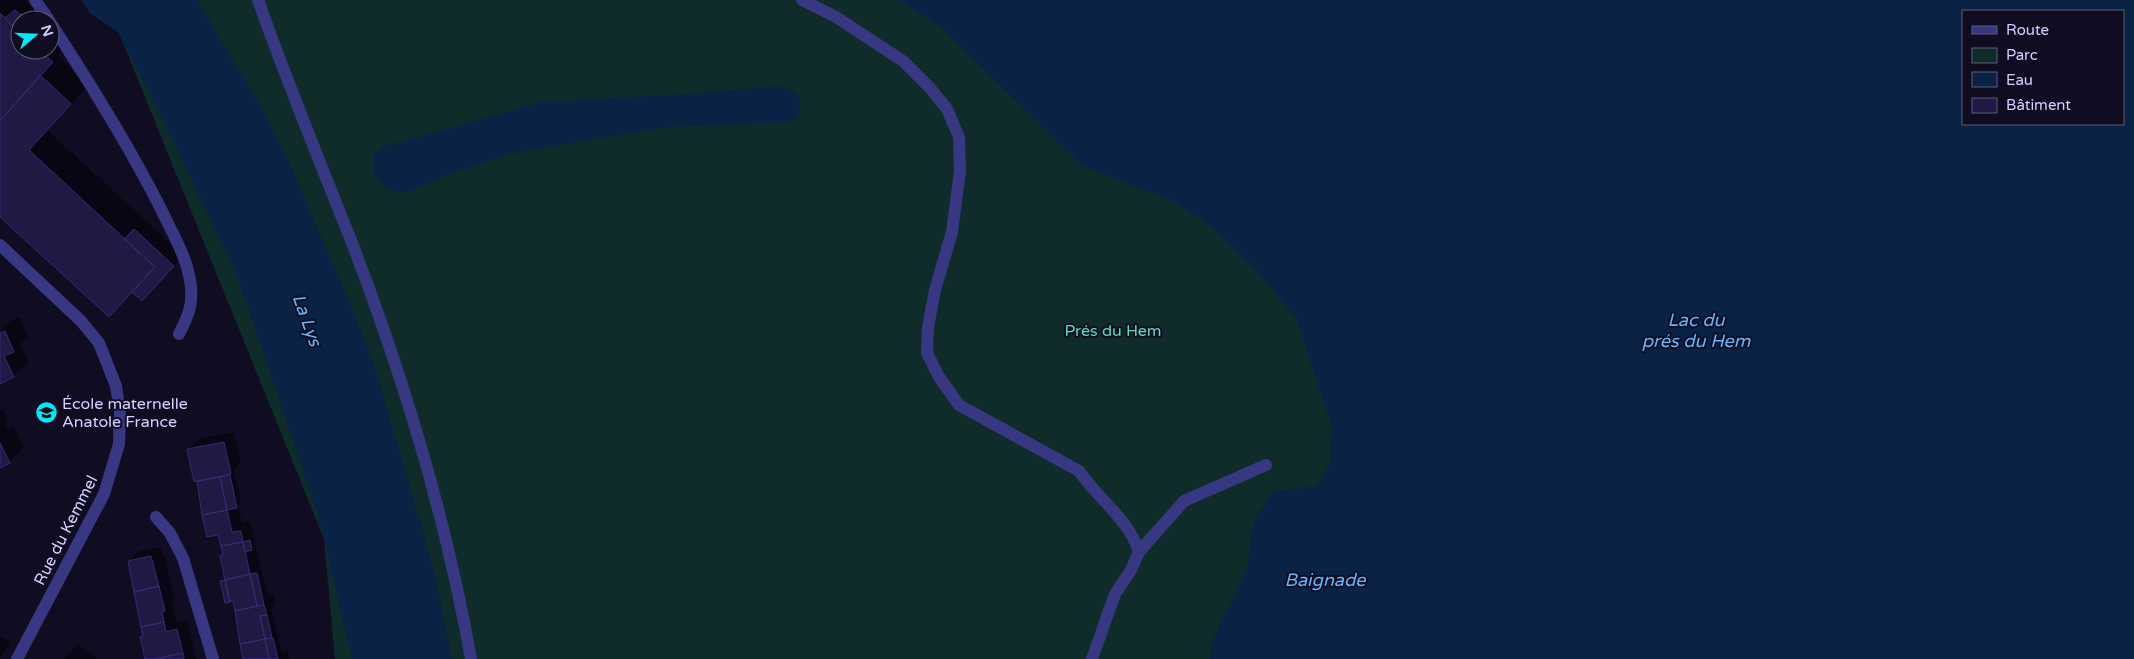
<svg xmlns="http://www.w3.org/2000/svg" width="2134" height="659" viewBox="0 0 2134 659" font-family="'Varela Round',sans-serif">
	<rect width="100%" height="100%" fill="#100d22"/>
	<path fill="#102c2a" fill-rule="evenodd" d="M92,0H2134V659H335L324,539L119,33ZM1963,11H2123V124H1963Z"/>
	<path fill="#0a2244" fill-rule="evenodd" d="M81,0H197L263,110L285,152L355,315L375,368L422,527L435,575L452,659H352L318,514L238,278L175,145L119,33L90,13Z
		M899,0H2134V659H1210L1212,641L1247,568L1254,519L1275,491L1317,486L1330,463L1332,427L1296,318L1256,270L1213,228L1171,200L1083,166L944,30ZM2123,11V124H1963V11Z
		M768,87C774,87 782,86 788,89C803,94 804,112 793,122L668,127L571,143L506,155L447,175L408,192L400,193L386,188L378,180L374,174L373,156L381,147L462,125L539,102L674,95Z"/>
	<path fill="#0007" d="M0,0H25L46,20H20V50H50V24L70,42L57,56L89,85L47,130L183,255L152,290L133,291L0,216Z
		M20,317L28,336L20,344L29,361L14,376L0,383V331L10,321Z
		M3,409L8,421L5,424L8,429L14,426L24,447L9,462L0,466V411Z
		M234,432L241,463L234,470L241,502L238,505L242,523L250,521L268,597L274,596L276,604L271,609L282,652L288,651L289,659H244L233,600L222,581L226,577L219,534L198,480L188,450L198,439Z
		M161,547L163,556H165L174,600L172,602L176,622L187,620L196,659H146L141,637L144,635L129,561L139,551Z
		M0,636L11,642L0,658Z
		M78,644L96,658V659H64Z"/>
	<path fill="#201944" stroke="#362a70" d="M15,10L22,16L12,25L5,18Z
		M0,13L20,33V50H39L53,62L0,121Z
		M40,75L71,104L29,150L155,267L109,317L0,217V121Z
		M134,229L174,266L142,301L132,292L155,267L124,239Z
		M5,331L14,352L4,356L14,377L0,384V333Z
		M224,442L231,474L194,482L187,449Z
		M0,443L10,463L0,468Z
		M230,475L237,508L227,510L220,477Z
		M220,477L227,510L202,515L197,481Z
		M227,510L232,532L241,531L243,542L221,546L218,535L207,537L202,515Z
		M250,540L252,550L245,552L243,542Z
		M243,542L250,574L225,580L220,556L223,555L221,546Z
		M151,556L159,586L134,592L128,561Z
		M257,573L264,605L257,606L250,574Z
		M250,574L257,606L235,611L233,601L230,602L225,580Z
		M225,580L230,602L225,603L220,581Z
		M159,586L165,611L162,612L164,622L141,627L134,592Z
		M264,605L267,615L260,616L265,639L240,644L235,611Z
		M267,615L272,638L265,639L260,616Z
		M164,622L166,632L177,629L183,653L155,659H145L140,637L143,636L141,627Z
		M273,638L278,659H269L265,639Z
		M265,639L269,659H243L240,644Z
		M183,653L184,659H159V658Z"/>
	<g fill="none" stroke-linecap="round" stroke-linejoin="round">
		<path stroke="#383782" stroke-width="12" d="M35,0L49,20
			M258,0C287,82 320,162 352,243C403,376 446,518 471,659
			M802,0L836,17L903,61L930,88L947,109L959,137L960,171L952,232L935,290L928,327L927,353L939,377L959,405L1079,471C1099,500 1128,518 1139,552L1131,570L1115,594L1092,659
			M50,22C90,83 128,144 161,209C171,231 186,255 190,280C194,302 189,315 179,334
			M1139,552L1184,501L1266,465"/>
		<path stroke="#383782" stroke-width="12" d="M0,245L81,321L99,343L116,386L120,412L119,444L104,494L17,659
			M156,517L170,533L183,558L213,659"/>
	</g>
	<defs>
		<symbol id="school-disc" viewBox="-11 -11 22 22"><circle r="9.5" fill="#00e9fa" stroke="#100d22"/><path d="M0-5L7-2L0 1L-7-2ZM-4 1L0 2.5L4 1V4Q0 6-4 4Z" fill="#111"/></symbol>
	</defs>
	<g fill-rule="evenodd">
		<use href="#school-disc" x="34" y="400" width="25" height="25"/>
	</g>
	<g text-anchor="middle" stroke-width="4" stroke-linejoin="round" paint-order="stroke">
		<g font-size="16" fill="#58e1ba" stroke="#100d22">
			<text x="1113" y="336">Prés du Hem</text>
		</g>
		<g font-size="16" fill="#d2cfff" stroke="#100d22" text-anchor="start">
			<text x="62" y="409">École maternelle<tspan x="62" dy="18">Anatole France</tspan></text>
		</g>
		<g font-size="16" fill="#d2cfff" stroke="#100d22">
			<text transform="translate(65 530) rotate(-63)" y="6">Rue du Kemmel</text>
		</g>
		<g font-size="18" font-style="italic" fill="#5db9ff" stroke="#100d22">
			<text transform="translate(307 320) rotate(70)" y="6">La Lys</text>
			<text x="1696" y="326">Lac du<tspan x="1696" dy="21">prés du Hem</tspan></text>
			<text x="1325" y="586">Baignade</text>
		</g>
	</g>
	<rect x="1962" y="10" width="162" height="115" fill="#100d22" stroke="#5e5b7a"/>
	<rect x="1972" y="26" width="25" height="8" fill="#383782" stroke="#5e5b7a"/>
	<text x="2006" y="35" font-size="15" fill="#d2cfff">Route</text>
	<rect x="1972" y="48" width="25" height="15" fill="#102c2a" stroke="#5e5b7a"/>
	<text x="2006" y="60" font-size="15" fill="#d2cfff">Parc</text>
	<rect x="1972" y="72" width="25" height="15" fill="#0a2244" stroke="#5e5b7a"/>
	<text x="2006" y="85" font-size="15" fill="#d2cfff">Eau</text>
	<rect x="1972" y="98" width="25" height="15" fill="#201944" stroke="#5e5b7a"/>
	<text x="2006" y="110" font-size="15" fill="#d2cfff">Bâtiment</text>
	<g transform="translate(35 35) rotate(71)"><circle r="24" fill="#100d22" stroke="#5e5b7a"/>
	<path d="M0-4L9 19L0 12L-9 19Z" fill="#00e9fa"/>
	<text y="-8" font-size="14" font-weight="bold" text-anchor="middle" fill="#d2cfff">N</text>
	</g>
</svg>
